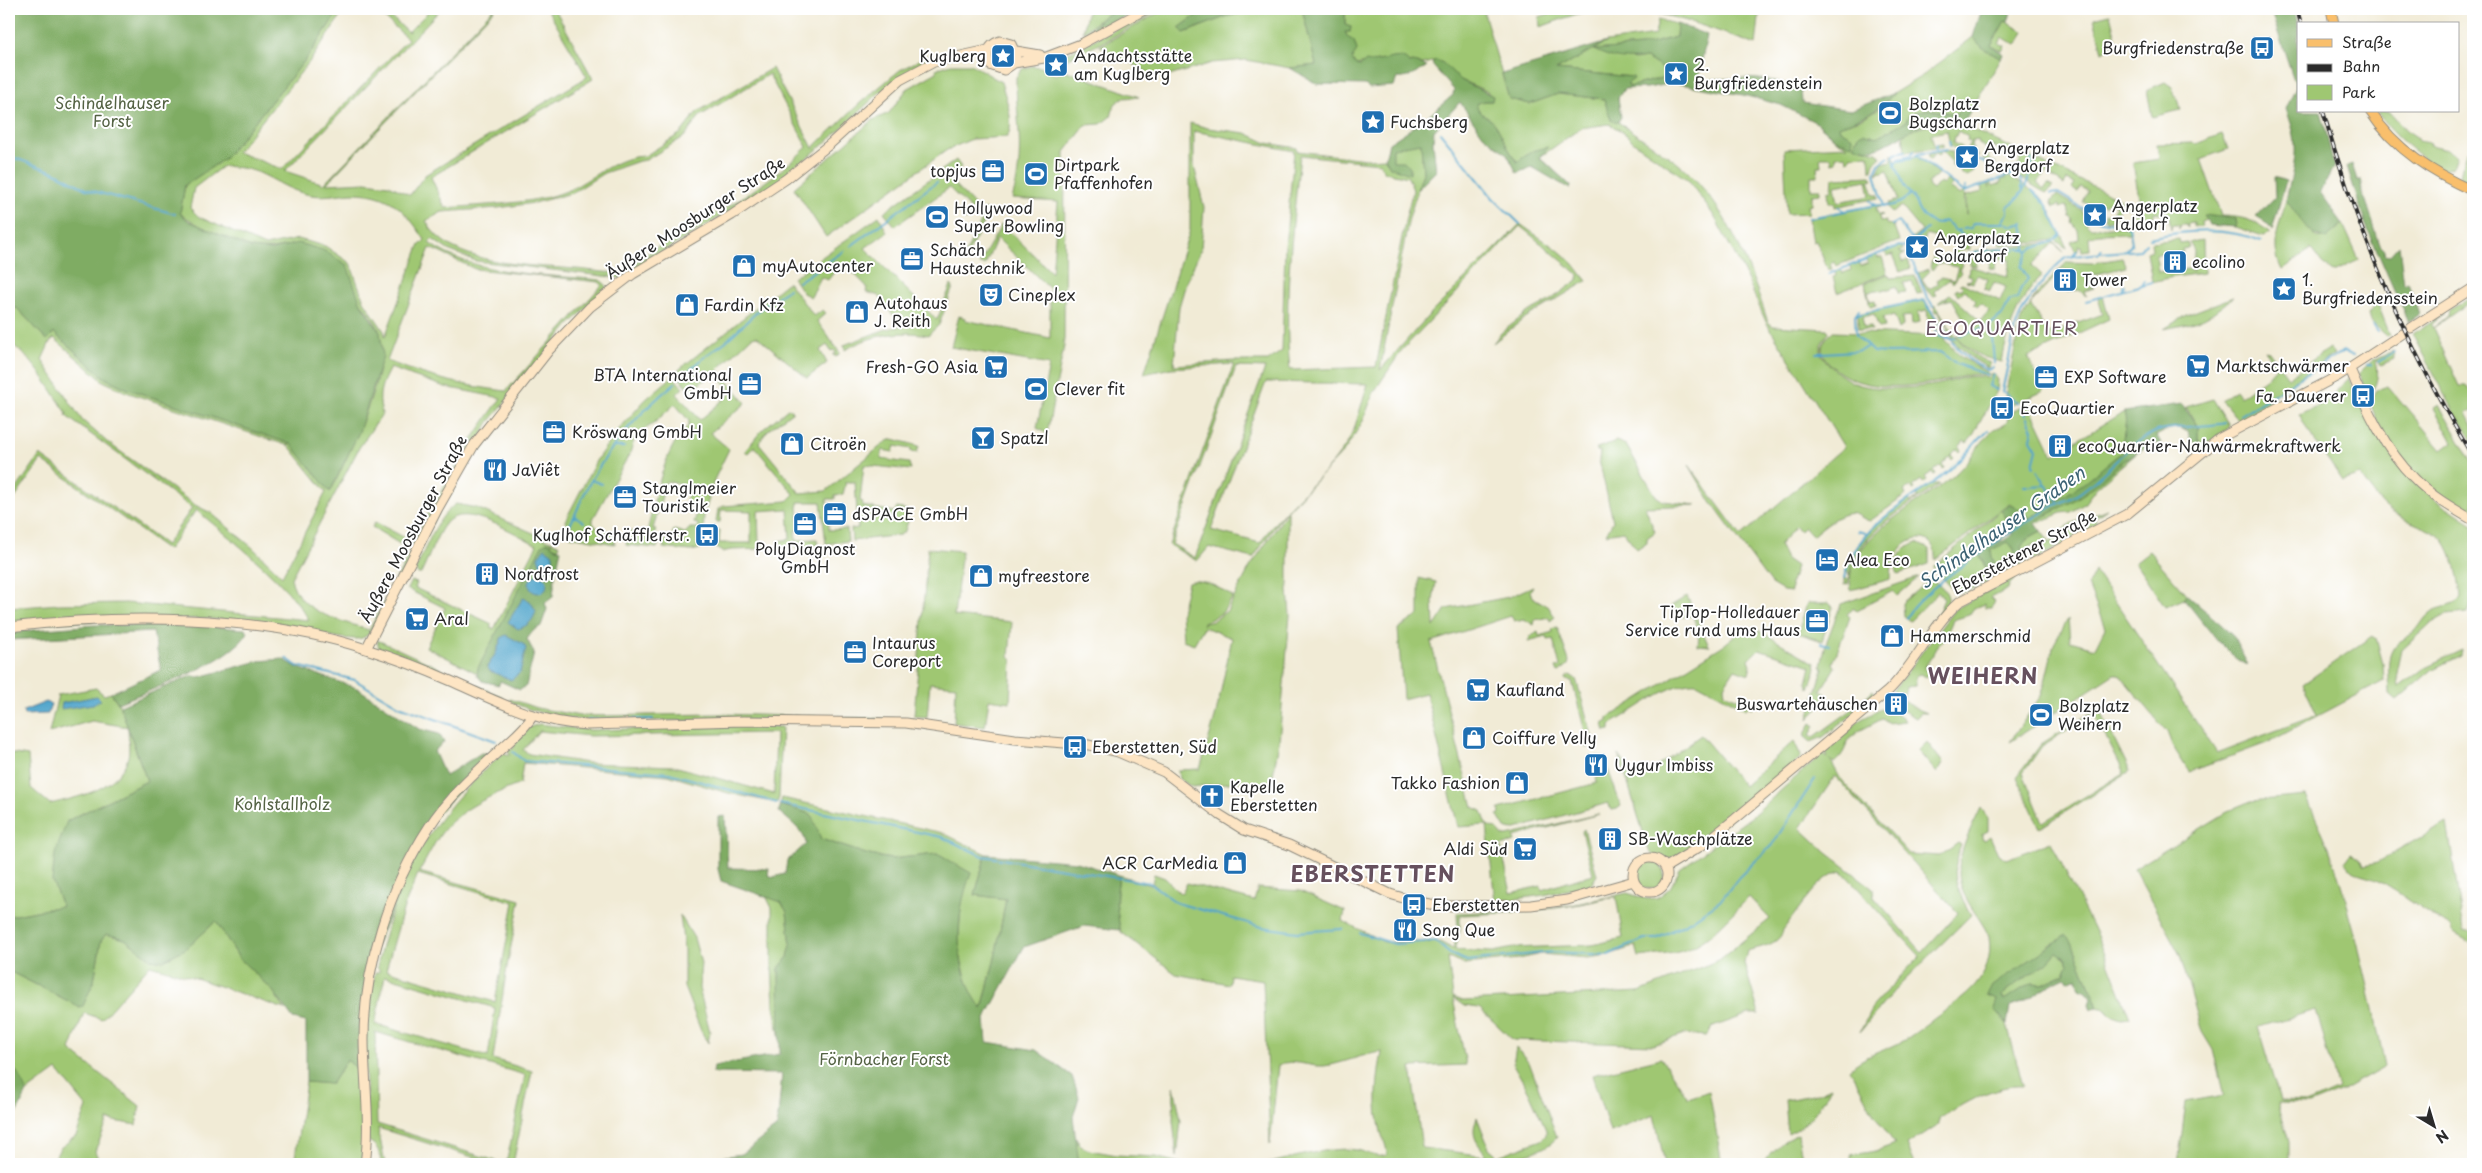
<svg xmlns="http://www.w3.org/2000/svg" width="2482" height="1173" viewBox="0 0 2482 1173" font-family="'Playpen Sans',sans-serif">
	<rect width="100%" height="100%" fill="#fff"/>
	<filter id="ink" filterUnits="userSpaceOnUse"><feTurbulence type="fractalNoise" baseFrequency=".02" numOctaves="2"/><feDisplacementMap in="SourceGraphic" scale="10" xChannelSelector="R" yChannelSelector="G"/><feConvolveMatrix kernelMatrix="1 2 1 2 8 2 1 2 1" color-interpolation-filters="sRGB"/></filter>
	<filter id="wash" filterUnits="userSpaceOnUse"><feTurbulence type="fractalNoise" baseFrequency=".0096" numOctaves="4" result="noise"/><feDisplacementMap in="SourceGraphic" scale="20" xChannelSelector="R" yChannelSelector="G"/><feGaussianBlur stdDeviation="1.12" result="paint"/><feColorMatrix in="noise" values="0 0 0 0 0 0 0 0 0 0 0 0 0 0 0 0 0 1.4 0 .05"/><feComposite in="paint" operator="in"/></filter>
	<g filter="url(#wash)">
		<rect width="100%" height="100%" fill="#f1ebd6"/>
		<path fill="#9fc772" stroke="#65794e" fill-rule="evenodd" d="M340,9H345L342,14L310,61L237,152L282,169L408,39L375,9H382L408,32L431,9H441L285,171L324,184L493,9H495L326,184L366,182L389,185L410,195L425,175L587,77L547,9H555L593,79L431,177L445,208C480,205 541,204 571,189C595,177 618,156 645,156L681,133L697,112L772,68L813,148L860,103L900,70L931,54L932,58L900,77L878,94L830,139L779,181L620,278L476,261L448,250L432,239L429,243C474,276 546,274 600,280L606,285V289L568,326L489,422L369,634C365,637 361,639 356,639C331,639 303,628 278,624C192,613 96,622 9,624V608L59,604L126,603L309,620C287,582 230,538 196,510L168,550L41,460L9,507L12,496L9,491L13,494L40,455L166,545L192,508L66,416L67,413C47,385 37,362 9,342V310L17,308L47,340L54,333L105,378L128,389L291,444L331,491C347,457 391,369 380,333C371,305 320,264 298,243C283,247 267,252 251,248C233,244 194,224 180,213L185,185L224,159L307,58ZM769,74L807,147C764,190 707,218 656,248C646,254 627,270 616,272C607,274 585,269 575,269C531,265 448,266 426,221L442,212L498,208L534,203L572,193L604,173L639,161L646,160L684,137L700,116ZM223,166C234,167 246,168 257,172C274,179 288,190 306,194C322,198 337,194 352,193C391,193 405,210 425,240L419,246L385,337L384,331L364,301L350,263L325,246L298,239L265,246L199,217L190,208L194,188ZM430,248L475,269L599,282L602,285L506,391C463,386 428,377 387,361ZM54,338L103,381L126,392L289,446L326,492L282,576L253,548L211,513L195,505L107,442L82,420L42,360L50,342ZM390,368L445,387L501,398C467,444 439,492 413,542L375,522L372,527L411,551L369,630C340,620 298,613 291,578L359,448L382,414C377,394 381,385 390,368Z
			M1088,9H1119L1106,15L1083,32Z
			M1154,9H1161L1102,43L1068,58L1063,64L1064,55Z
			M1165,9H1205L1179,28L1184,33L1225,17L1260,9H1302L1316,65L1290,68L1246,60L1212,63L1166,77L1151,74L1100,46Z
			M1345,9H1483L1509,99L1530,104L1558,94L1604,99L1611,120L1618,122C1639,137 1675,158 1692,176C1731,216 1751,270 1768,322L1773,326L1827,329L1829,332L1821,344V354C1829,366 1839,375 1852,382C1873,392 1917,388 1940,384C1960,380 1967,373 1988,378L1991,373L1994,374L1998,380L1997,391L1972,437L1967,443L1964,441L1959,447L1961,450L1960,452L1957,449L1951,455L1954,458L1952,460L1950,457L1942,464L1944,467L1943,469L1940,466L1934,471L1936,474L1934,475L1932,472L1925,477L1927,480L1923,483L1921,480L1913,486L1915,489L1913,490L1911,487L1904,491L1906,495L1870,521C1864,520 1861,516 1855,514C1841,510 1822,528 1812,536L1804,527L1800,531L1796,526L1779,545L1786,559L1796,566L1791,583V592L1783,591L1771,584L1711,502L1689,465L1741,536L1844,447L1766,322L1744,272L1714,216L1688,180L1636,144L1623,132L1609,124L1581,128L1540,157L1571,186L1570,189L1534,165L1518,162C1508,151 1504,140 1497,127C1492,117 1479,116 1476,104L1483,101H1492L1488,92L1461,80L1436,60C1424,65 1413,67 1401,57L1356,65L1352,60L1354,53L1345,31L1350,32L1351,27L1345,26Z
			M1564,9H1760L1756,45C1705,26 1639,0 1584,12C1569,16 1555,22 1540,27L1539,17Z
			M2110,14L2117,43L2102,52L2094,18Z
			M1658,20L1677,24L1676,37L1641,46L1595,50L1635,60L1646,58L1673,75L1629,87L1628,83L1633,77L1556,70L1607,42L1655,35Z
			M2005,21L2024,32L2016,45L2002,37L1999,43L2005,46L2002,51L1991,45Z
			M1973,37L1983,48L2001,59L1972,108H1962L1956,114L1928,109L1909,114L1906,121L1877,137L1872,135H1859L1854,146L1877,152L1881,157L1874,163L1872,170H1870L1869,155L1850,156V160L1847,161L1846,155L1836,156V162L1832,163L1831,157H1820L1821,166H1817L1818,176H1811V189H1820V194L1812,195V204L1808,205L1809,213L1787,214L1784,149L1848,146L1838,142L1817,123L1837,140L1840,130L1838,126L1861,119L1883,106L1894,93L1925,74Z
			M1000,45L1008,46L1014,57L1008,67L993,64L991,52Z
			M951,64H971L1001,82C1005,96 1016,123 1007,137L972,139L947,150L826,237L794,188L873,120L889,113L907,89L937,72L936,69Z
			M1032,66L1041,67L1056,75L1064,70L1139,97L1122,98L1115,104L1111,116L1101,124L1086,125L1065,152L1064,346L1047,434L1037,428L1049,365L951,347L959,316L965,318V320L1050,338V289L997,238L985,265L979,264L1002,224L1052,273L1058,202L1012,199C1026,153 1016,122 1016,77L1022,69Z
			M2165,82L2172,87L2181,110L2152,117L2147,90Z
			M2376,111H2389L2406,130L2418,138V141L2430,143L2429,145L2448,149L2456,156L2452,167L2444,170C2418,158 2393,135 2376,111Z
			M1938,122H1956L2135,206L2133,210L2120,204L2114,220H2107L2105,218V213L2111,215L2116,205L2108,201L2105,206L2100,203L2097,208L2083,202L2088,191L2080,187L2078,192L2072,189L2075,184L2067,180L2064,185L2046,173L2037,183L2044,189L2048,184L2054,187L2047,193C2043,193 2016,174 2007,170L2015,173L2020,162L2019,158L2009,152L2006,158L2000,155L1999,150L1994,146L1988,155L1990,160L1996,163L1995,165L1983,160L1988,149L1979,144L1978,140L1972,141L1971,147L1973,149L1972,153L1978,156L1977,158L1965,153L1970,142L1967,140L1968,137L1958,131L1956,136H1954L1953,143L1962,147L1960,150L1950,146L1947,131L1931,134L1934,145L1943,144V147L1905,152L1903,133Z
			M1190,123L1208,128L1246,133L1267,143L1297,148V151L1366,159L1385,158L1390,167L1393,147L1421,143L1423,173L1409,218L1380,370L1429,315L1520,224L1558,250L1573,263L1587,281L1525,318L1493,343L1501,333L1528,312L1549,301L1578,280L1579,275L1520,226L1402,350L1374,392L1363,421L1345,450L1282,516L1253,558L1209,547L1197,561L1169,545L1234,364L1171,368L1144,374L1190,230ZM1194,131L1294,151L1285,247L1282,351L1268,361H1234L1174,365L1179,307L1186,283L1201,249L1204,207L1194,166ZM1300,155L1380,163L1385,172L1408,177L1413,190L1406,217L1376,367L1290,370C1283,299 1293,226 1300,155ZM1236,367L1265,368L1195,558L1172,544ZM1266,382L1368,384C1360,405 1357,430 1344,448C1319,483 1283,507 1260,543L1211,530Z
			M2222,134L2228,149L2201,159L2221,216C2240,216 2256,220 2270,233L2263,236L2236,227L2235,219L2204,216L2206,220L2201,222L2202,227H2194V223L2187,224L2188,228L2186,224H2180L2179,229L2178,225H2172L2171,230L2169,215L2154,212V218L2135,221L2134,213L2139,198L2133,163L2159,159L2157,144L2193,143L2196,144Z
			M1941,151L1953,152L1951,157L1962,165L1965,161L1973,166L1974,172L1966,177L1960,172L1962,170L1956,165L1954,167L1951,165L1953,163L1942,152L1938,156L1935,154L1930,160L1928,157L1929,154Z
			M2466,152L2473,154V185L2464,181L2460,175Z
			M1892,153L1896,160L1917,156L1938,174L1928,183L1929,187L1933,190L1940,182L1943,184L1946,180L1952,184L1949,188L1960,195L1964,192L1966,215V196L1982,192L1981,185L1987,183L1989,188V182L1991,181L1993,186L2001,183V180L2006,178L2005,175L2023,184L2042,198L2051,212L2067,248L2055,240L2000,245L1999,236L1969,239L1970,249L1959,251L1958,254L1955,253L1958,244L1926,235L1924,242L1920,241V246L1912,239L1922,231L1901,206L1893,213L1887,207L1889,203L1898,200L1888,170L1877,174L1882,163L1892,161Z
			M956,160L961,167L949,179L981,212L985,209L989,213L964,261L962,260L982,220L974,213L966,221L964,219L972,210L949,188L895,226L884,212Z
			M1871,176L1873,179L1869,180L1874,195H1878V198L1835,207V203H1829L1828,191L1832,190L1833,178ZM1867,180L1870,196L1838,202L1835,186Z
			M2057,195L2082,210L2086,223L2091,228L2129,226L2132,244L2129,233L2098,234L2089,237L2090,250L2082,251L2081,246H2078V251H2075L2071,242L2079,239L2078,230L2072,223L2073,219L2070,217L2068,208L2066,206L2060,208L2059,205L2054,207L2051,202Z
			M2286,200L2317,237L2326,238L2343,224L2359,260L2333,272L2322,264L2311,249L2282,270C2269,245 2280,226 2286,200Z
			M1879,205L1881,207L1876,208L1878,214L1883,215L1879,216L1880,222L1885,221L1886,224L1893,225L1899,241L1836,266L1834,262L1830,264L1832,269L1828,270L1816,241L1813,242L1809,218Z
			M879,216L887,232L865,248L937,320L951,285L953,287L939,325L928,335C902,330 869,335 845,350L844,345L886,329L901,326L879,296L866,292L867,287L849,268L838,267L828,280L821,277L811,297L803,293L793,278Z
			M2179,239L2180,243L2187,242L2189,248L2183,249L2184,252L2156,255L2158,272L2188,269L2193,272L2194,251L2189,242L2203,240L2204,273L2173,277L2152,282L2147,252L2152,250L2151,242Z
			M2054,242L2064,252L2053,243L2032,266L2042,275C2018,301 2008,328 2002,362C1982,357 1973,355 1956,336L1969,328L1952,299L1945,301L1948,297L1940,304V301L1950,294L1980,321L1989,311L1981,303L1977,307L1974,304L1976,301L1965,290L1958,296L1955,291L1957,288L1960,290L1963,287L1960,284L1962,283L2000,301L2006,287L1994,282L1990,291L1984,288L1988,279L1977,275L1973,283L1966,281L1971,280L1972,276L1968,275L1969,268L1972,267L2007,277L2010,260L1996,258L1995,269L1989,268L1991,256L1978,254L1976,266L1970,265L1971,259H1975V255L1971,254L1976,251Z
			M1902,246L1903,250L1899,252L1905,254L1901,256L1903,262L1908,260L1911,268L1900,272L1893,254L1887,256L1885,251Z
			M1876,255L1878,258L1882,257L1887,273L1837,293L1833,277L1836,276L1835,272L1841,269L1843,273L1851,270L1849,266L1858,262L1860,266L1868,263L1867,259Z
			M1934,255L1956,262L1958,260L1962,264L1959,271L1961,272L1953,283L1950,279L1934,291L1937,295L1933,296L1927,291L1918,273L1928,269L1930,271L1922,279L1929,289L1938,284L1936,280L1941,277L1954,280L1958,267L1939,263L1932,270L1930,267Z
			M2122,258L2126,267L2087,276L2090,287L2094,288L2084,291L2086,296L2079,290L2067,292L2076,282L2064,268L2030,304L2048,334L2103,314L2098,298L2103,296L2109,319L2028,357L2044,391L2012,405L2005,396L2021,320L2037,294L2067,262L2092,263Z
			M1888,274L1890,278L1915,276L1922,293L1917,294L1912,281L1904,283L1906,292L1898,293L1896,286L1889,289H1884V290L1868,292L1870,301L1875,300L1876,305L1870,307L1865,283Z
			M788,282L814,316L823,310L826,313L817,321L840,353L836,357L833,355L836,353L834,350L831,351L827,345L820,350L827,363L807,378L757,336L752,337L718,369L746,403L710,433L729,449L714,480L706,509L685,505L690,487L666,481L653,529H656L654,538L669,541L674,530L685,533L690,528H697L698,524L694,523L697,512L704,514L703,541L700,549L691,551L663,548L664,544L659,543L657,548L626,545L629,531L647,533C654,503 664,446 688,426L689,421L675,404L653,424L636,435L630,453L593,519V523L598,528L615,533V544L570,536V531L565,521L597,459L614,435L645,400L673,376L683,388L677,394L700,420L732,392L714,372L691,391L676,374V372Z
			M2233,297C2206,320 2199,322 2164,329L2186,315Z
			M2473,297V302L2464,306L2433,328L2459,386H2466L2470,391L2473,388V411L2467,413L2473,425V442L2455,413L2413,334L2444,314L2431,325L2433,328L2448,316L2449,310Z
			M1922,300C1929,304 1938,323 1937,331L1936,325H1932L1931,320H1928L1927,310L1918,312L1920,322L1912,324L1911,316L1902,317L1903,326L1899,329L1894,315L1883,318L1885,327L1879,328L1874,314L1862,317L1864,327L1871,326L1872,330L1858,329V314Z
			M2377,302L2390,335L2387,336L2370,321L2368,314Z
			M1934,305L1937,307C1951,330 1964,353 1990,363L1988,368L1970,357L1950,338L1953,336L1950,331L1947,333L1946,331L1949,329L1944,322L1941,324L1940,322L1943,320L1938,311L1935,312Z
			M1833,332L1941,336L1961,357L1988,373L1987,376C1966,371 1959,380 1939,382C1902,388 1850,393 1825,358C1818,348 1825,338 1833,332Z
			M2329,348L2334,354L2268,399L2271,405L2244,419L2238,420L2222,400L2235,390L2240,397L2267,377L2276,367L2264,350L2268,351L2288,378Z
			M2393,351L2394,359L2381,365L2378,360L2376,361C2379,369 2378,385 2371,391L2367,390L2359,373L2373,360Z
			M2348,378L2381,440L2436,500L2473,524V599L2468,613L2446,615L2430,624L2402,650L2397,673L2399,687L2426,667L2462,650L2461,655L2433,669L2397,700L2390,694C2390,676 2383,655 2399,642C2403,639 2408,637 2412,634C2421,627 2423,617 2433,611C2443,606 2452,607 2461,599C2460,582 2453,544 2438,535C2422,525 2404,521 2389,510C2377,501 2369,487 2360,475L2343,481L2308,431L2299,414L2328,401Z
			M2388,386L2442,450L2453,442L2434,408L2439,405L2473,464V517C2427,490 2387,455 2370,402C2370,393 2380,388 2388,386Z
			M2213,399L2229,425L2227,430L2204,446L2198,439V427L2186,407Z
			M2029,404L2053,455L2124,412C2129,428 2120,434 2125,450L2140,444L2137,452L2096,488L2084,504L2071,512L2061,513L2037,523L2009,503L1935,560C1938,525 1890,535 1891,579L1851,590C1841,538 1922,504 1953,476C1968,463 1977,447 1990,433C1994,429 1999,428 2004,425C2008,423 2007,419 2009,415C2012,410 2023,407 2029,404Z
			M789,408L793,411L767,431L759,443L800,493L826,491L887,441L893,439L919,446L917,453L911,452V449L895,446L893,452L882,450L881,459L909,463L911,470L864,465L860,501L863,502L862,506L895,512L896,508L907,510L906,518L908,521L905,531L900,535L852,541L851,529L858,528L855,482H846L843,494L835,495V499H827L829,530L847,529L848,541L826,544L821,502H798L799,530H795L796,540L817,539L818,545L779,549L778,541L790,539L788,509L758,511L759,542H767L768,549L731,550L722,552L716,548L715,531H720L719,543H751V511L721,510L720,522H716L718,509L724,506L787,501L794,494L754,446L748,453L745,451L762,430Z
			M1616,441L1626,445L1656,496L1663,501L1696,505L1645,507L1655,532L1647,538V542L1637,549L1623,531L1606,534L1613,521L1599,460L1600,451H1597V448Z
			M1932,484H1940C1903,511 1853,533 1848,584L1844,585V578L1848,579L1849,573L1846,572C1857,537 1880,520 1909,500L1911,503L1918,498L1916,495Z
			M456,504L477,508L560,545L558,549L551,545L478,668L477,673L426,647L445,608L407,589L411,581L417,583L415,588L492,624L490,627L494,629L537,545C517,535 464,501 446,523C436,535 428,560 421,574H418L415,570C426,549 436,517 456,504Z
			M2107,509L2094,518L2097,524L2034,561L2032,556L2039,552L2035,544L2024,550L2029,558L2027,559L2021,547L2030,537L2041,531L2050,543L2070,524Z
			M2001,510L2014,531L1980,556L1992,581L1960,593L1951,587L1933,567Z
			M1288,511V590L1290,615L1279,742L1271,786L1246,781L1192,787L1179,779L1178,770L1200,769L1216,714L1232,638L1204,627L1194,644L1183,640L1181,612L1188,582C1203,577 1221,589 1233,597L1222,613L1202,624L1213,621L1227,611L1250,567Z
			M2008,542C2015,549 2017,554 2015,563L1998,570L1992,558L1991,549Z
			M1917,543L1929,549V564L1898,574C1891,561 1904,546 1917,543Z
			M928,548L962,551L954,616L1012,622L1009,657L1012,660L1010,702L989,699L985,727L954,723L956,686L930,683L927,717L914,716Z
			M2149,551L2186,594L2184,599L2165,607L2135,562Z
			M2095,571L2217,753L2317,715L2303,684L2372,636L2376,638L2383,664L2384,681L2267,743L2189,772L2172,745L2167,732L2119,674H2114L2010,742L2042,694L2054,644L2068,619L2070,641L2095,648L2105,628L2088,585Z
			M2019,575L2009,585L2008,589L1991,598L1995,602L1991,608H1985L1984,604L1974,608L1969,615L1953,620L1945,638L1938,644L1936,650L1924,668L1929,674L1926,677L1921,674L1916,676L1915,686L1906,687L1903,700C1910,706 1918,709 1927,713H1921L1916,718L1897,707L1899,704L1896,702L1894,704L1891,693L1955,609Z
			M1919,577L1897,596L1893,591L1857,610L1854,608L1847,614L1850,617L1833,663L1835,667L1821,690L1826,694L1820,706L1808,719L1823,669L1821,666L1826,643L1841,604Z
			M1419,578L1436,582L1433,601L1434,627L1446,609L1509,597L1533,586L1530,591L1532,597L1548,606L1555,617L1550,621L1549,617L1535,620L1534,625L1524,619L1514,621L1511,616L1431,642L1473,807L1482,811L1487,825L1497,829L1503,836H1507L1599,814L1514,837L1515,842L1501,846L1511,893L1541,886L1542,890L1593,874L1582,831L1584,829L1597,875L1591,885L1544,895L1495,902L1487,825L1458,827L1426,693L1403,699L1398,629L1419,615Z
			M1930,579C1939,583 1950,592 1948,603L1937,617L1944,599L1938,592L1910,621L1903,616L1902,603Z
			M1687,596L1709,646H1710L1698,645L1699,635L1693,616L1682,617L1675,612L1671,606Z
			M1807,603H1829L1833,607L1822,641L1798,633Z
			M1557,627L1569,661L1568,665L1558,673L1556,668L1560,667L1553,639L1548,640L1547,636L1528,641L1531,636L1538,632L1539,636L1553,632L1552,629Z
			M1746,627L1756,629L1815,663L1816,668L1809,689L1807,683L1811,666L1759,649L1749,659L1751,665L1749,674L1735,669L1724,686L1725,693L1742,701L1741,703L1746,705L1749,703L1754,705L1752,708L1748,706L1746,709L1697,683C1673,680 1634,711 1613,723L1610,726V730L1605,731L1603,724L1608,721V718L1725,644Z
			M377,640L391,646L503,697L502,698L455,677L379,648Z
			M1570,675L1576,679L1593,739L1597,738L1598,745L1586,748L1583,741L1587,740L1572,681L1566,680V678Z
			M96,688L104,695L111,693L120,706L147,781L67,821L63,906L10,916L9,753L28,756L31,788L50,804C78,797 112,791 126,763C131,753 128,738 128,727L92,721L49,733L58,695Z
			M1873,690L1876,697L1823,737L1811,742L1804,736L1811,723L1815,726L1810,735L1814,737L1853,709Z
			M510,699L537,708L580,716L720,714L905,719L596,721C565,719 537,714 509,701Z
			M1887,706L1903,718L1905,721L1888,723L1882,719L1859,731L1847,741C1846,750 1841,757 1834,763L1830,759L1841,780L1909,854L1940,856L1958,843L1961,845C1950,875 1956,888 1971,915L1893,992L1860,1032L1874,1004L1920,956L1842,871C1821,874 1796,913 1783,930C1780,945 1760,947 1747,951L1744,963L1759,1014H1749L1713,1027L1706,1036L1684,1034L1654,1045L1513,1040L1479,1008L1464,1006L1453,998L1466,1065L1411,1067L1422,1148L1487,1156C1476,1141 1470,1136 1477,1117L1489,1148L1498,1156L1541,1140L1546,1135V1130L1529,1092L1513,1064L1516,1048L1529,1062L1557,1137C1541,1159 1488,1160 1463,1161V1164H1383L1375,1162V1164H1266C1292,1158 1330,1146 1357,1150C1368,1152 1376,1159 1387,1155C1387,1146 1383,1140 1381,1132C1374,1104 1377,1080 1382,1052C1362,1054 1342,1064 1324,1066C1307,1067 1294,1058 1278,1065L1270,1145L1263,980L1230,975L1229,984L1176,974L1121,932C1115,913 1116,895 1119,875L1157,887L1152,883L1154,874L1165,878L1181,894L1187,883L1254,901L1258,888L1300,891L1345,911L1343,921L1384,942H1440L1453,949L1458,932L1457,913L1532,910L1567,906L1627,893L1647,899L1657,898L1670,888L1680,869L1751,817L1823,753L1827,758L1828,757L1825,752L1860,720ZM1835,776L1958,913L1922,952L1874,897L1873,888L1827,853L1800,828ZM1616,896L1623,938L1592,945L1513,948L1493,952L1455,950L1460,931V915C1515,913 1562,910 1616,896ZM1749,897L1770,919L1719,960L1639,992L1463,1001L1453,997L1448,958L1464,964L1519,959L1541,954L1588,958L1608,955L1636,946L1639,957C1653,955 1669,955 1682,951C1709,943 1730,916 1749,897Z
			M2099,708L2130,771L2040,828L2017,777L2041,744ZM2094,713L2124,773L2043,822L2023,773L2042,746Z
			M539,724L590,730L736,726L782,727L779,798L777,803L728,793L668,775L523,763L520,784C492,795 458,809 440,835C432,847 426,860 419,872L520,900L507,967L493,1059L532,1071L513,1164H495L378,1128L385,1164H380C382,1155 377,1144 368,1141L364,1036L375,973L380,971L377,967C398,872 431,817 503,753L510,755L508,750L514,748V743L528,728ZM539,731L590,736L776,733L774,794L674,766L588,763L529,754L523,750ZM418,874L514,902L495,1002L386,970L404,907ZM385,976L495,1008L488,1057L375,1024ZM375,1032L525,1075L506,1164L377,1124Z
			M1701,735L1744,786L1794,741L1801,756C1793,771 1689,853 1671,858C1665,860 1659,856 1653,855L1649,851L1619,755L1637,781Z
			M1927,742L1943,763L1937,773L1918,751Z
			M1597,756L1604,758L1621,806L1617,809L1612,810L1608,803L1512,830L1505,828L1497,815L1500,814L1499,809L1597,783L1596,778L1601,776L1597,760L1593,761Z
			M2306,796C2313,813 2322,830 2329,848C2354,918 2370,993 2385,1066L2341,1091L2309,1104L2278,1103L2289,1142V1164H2178L2186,1102L2224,1095L2213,1050L2202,1032L2180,955L2134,869L2234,808L2251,801ZM2316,1010L2338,1089L2308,1102L2280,1101L2258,1027Z
			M782,798L943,833L986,854L975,895L1006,899L995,958L982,1009L970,992L958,947L962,895L937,854L891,859L869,855L821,839L810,814L780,805Z
			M1981,808L1988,818V831L1982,834V839L1985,840L1990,836L1998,854L2006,859L2051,842L2102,946L2130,1018L2121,1019L2110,1015L2107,1009L2098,1007L2072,942L2053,943L1987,995L1997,1000L1998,1012L2007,1024L2023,1086C1995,1084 1962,1104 1939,1119V1124L1907,1145L1915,1164H1852L1851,1155L1876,1151L1895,1144L1873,1113L1850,1069C1863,1056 1881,1052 1897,1044C1911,1037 1923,1027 1935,1018C1965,997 1995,979 1989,937C1984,924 1974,913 1967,900C1948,868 1967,838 1981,808Z
			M2447,823L2464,930L2473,932V944L2452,932V927C2425,915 2403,893 2376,880C2360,873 2357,877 2344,862L2351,853L2362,860L2364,865L2378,862Z
			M1636 875a14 14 0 1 1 28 0a14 14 0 1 1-28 0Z
			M765,894L781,902L787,912L791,945L788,957L779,968L781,1045L774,1006L772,967V908Z
			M680,915L694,938L701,963L699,988L710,1032L708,1043L701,1031L684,987V950Z
			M216,921L239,958L273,991L284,1009L199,979L150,965L102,1019L84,1013L70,1050L140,1106L136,1125L108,1120L95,1151L100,1164H52L60,1148L76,1136L87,1107L57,1070L27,1092L19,1075L9,1063L15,1055L9,1050V971L80,1007L94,981L101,941L106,934L125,939L151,959L187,948Z
			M2057,951L2066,958L2068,965L2064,974L2043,984L2031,983L2006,1000L2003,996L2007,990L2048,962Z
			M1661,1058L1688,1098L1709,1091L1722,1164H1665L1654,1115L1610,1132L1592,1075Z
			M347,1060L362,1073L364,1124L363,1164H294L306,1082L331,1084Z
			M1174,1086L1181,1120L1177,1157L1173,1121Z
			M1831,1087C1819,1107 1810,1125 1788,1134L1785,1100L1813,1095Z
			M1798,1134L1803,1164H1760L1784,1141Z
			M1074,1136L1081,1146L1089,1150L1117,1155L1155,1157L1184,1164H1079Z"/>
		<path fill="#7fac64" stroke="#556c48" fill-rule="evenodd" d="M9,9H340L307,58L224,159L185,185L180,213L189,221L251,248L272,250L298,243L323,250L347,265L361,304L380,332L383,356L359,432L330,492L291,444L128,389L105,378L54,333L47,340L17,308L9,310Z
			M1119,9H1139L1070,46L1106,15Z
			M1205,9H1226L1222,15L1242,9H1260L1225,17L1184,33L1179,28Z
			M1302,9H1345V25L1351,27L1350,32H1345L1347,37L1354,41L1357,50L1352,59L1356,65L1360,66L1366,61C1379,65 1401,50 1409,63L1413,62L1427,66C1420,72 1406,80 1397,78L1394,86L1369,88L1365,85L1317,84L1290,68L1316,65Z
			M1982,9H2012L2008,22L2005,21L1991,45L2003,54L2001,59L1983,48L1973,37Z
			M2270,9H2294L2298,24V111H2321L2334,166L2320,192L2343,224L2326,238C2308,236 2297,214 2286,200C2295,160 2301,148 2286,109L2296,86Z
			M1677,24L1707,35L1698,80C1734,78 1768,75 1801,89L1802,103L1851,110L1894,93C1879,111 1860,119 1839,126L1840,130L1853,137L1852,145L1837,140L1817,123L1781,105L1743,95L1675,83L1647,88L1624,89L1618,98L1621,117L1618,122L1611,120L1604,99L1558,94L1530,104L1509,99L1502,74L1607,42L1556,70L1633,77L1634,79L1628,83L1629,87L1673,75L1646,58C1627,61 1611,59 1594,50L1641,46L1676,37Z
			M1436,60L1443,63L1461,80L1493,96L1492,101H1483L1476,104C1479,116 1492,117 1497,127C1504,139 1508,150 1517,162L1532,151L1548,147L1540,158L1571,186L1570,189L1532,167L1517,173L1507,154L1483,135L1460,102L1434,131L1433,142L1436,171L1417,190L1423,173L1421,143L1393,148V161H1404L1410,167V174L1390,167L1385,158L1389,143L1424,120L1453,95L1454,90L1433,66L1432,62Z
			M1962,108H1972L1962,125C1933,110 1902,138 1877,148C1870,151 1861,147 1854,146L1859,135L1863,133L1877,137L1906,121L1909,114L1928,109L1956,114Z
			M2352,164L2357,180H2361L2362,194L2366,201L2380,245L2385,250L2384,254L2390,255L2399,245L2404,284L2408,282L2419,314L2408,322L2365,223L2347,166Z
			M2274,177L2286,181L2272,230L2269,225L2256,217L2275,197Z
			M2204,215L2235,219L2236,227L2209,225Z
			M2182,404L2198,427V439L2200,442L2197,445L2190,439L2188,432L2177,427L2166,430L2157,436L2161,443C2131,448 2110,475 2085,493C2070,504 2052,512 2035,522L2041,531L2030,537L2021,547L2029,563L1992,581L1977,548L1981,544C1992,545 2010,543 2014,530L2001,510L2011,504L2030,518L2084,483L2124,450C2120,435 2129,426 2124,412ZM2008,542C2015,549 2017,554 2015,563L1998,569L1992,558L1991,550Z
			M547,542L552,543L551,545L561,550L555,576L553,597L545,603L547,609L541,626L533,631L527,639L534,653L526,686L520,690L500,681L499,685L482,681L477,675L478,668L542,545ZM502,637L511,680L490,670L487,667L496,653Z
			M2186,594L2231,633L2248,665C2228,658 2198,616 2184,599Z
			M95,625H191L245,629L248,632C234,661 148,691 118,703L111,693L161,670L153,632L9,640V632Z
			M283,659L298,668L357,688L419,729L439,734L444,742L434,751L445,776L481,753L496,754L432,819L373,953L362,1073L347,1060L331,1084L306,1082V1022L293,1019L273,991L239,958L216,921L187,948L162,961L151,959L125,939L106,934L101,941L94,981L83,1006L80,1007L9,971V914L11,916L62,906L52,881L55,854L67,821L147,781L120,706L191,676L199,677L259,661Z
			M780,805L811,814L821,839L869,855L891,859L937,854L971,873C954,917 953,970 982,1009L995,958L1006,899L975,895L986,854L1077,862L1119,875L1116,901L1120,930L1084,926L1024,947L985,1019L987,1042L1036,1050L1072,1076L1079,1097L1073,1117L1079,1164H689L697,1160L742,1154L777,1127L782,1074L713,1073L714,1066L780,1054L779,968L788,957L791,945L787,912L781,902L721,881L718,869V817L725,816L728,868L769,869L768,875L773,877L785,874L787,861L806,844C805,831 788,820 779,812Z
			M2066,935L2072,942L2098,1007L2091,1009L2089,1004L2091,998L2087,991L2080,988L2077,977L2067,981L2065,977C2046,985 2030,1001 2010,1006L2007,1024L1994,1009L1997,1000L1987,996L1992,986ZM2057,952L2066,958L2068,965L2064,974L2043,984L2031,983L2005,1000L2003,996L2007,990L2048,962Z
			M9,1050L15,1055L9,1063L19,1075L27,1092L9,1129Z"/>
		<path fill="#4fa4cb" stroke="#3d687b" d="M545,548L553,554V563L550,569L542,568L538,557Z
			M529 584a9 9 0 1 1 18 0a9 9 0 1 1-18 0Z
			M523,598L530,601L536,611C533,621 528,626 518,629L508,622Z
			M506,635L523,644L526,648L520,673L511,680L490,671L487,667L496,653L502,637Z
			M97,696L101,700L93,704L61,709L62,703Z
			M46,702L51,704L48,714L24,715L23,711Z"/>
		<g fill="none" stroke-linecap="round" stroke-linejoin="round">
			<path stroke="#4fa4cb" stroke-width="2" d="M1440,132L1493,198L1520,224
				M1949,141L1950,146
				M1936,148L1937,144
				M1956,152L1968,161H1980L2018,178L2022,181V188
				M1916,155L1964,192L2010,175
				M9,156L54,172L86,189L175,214
				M1893,157L1895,153L1906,151
				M1894,160L1904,186L1911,195
				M1900,160L1915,157L1918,154L1946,150
				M1895,166L1899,158L1911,155L1914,151
				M1965,187L1966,192
				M2051,194L2058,193L2081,207L2097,220L2129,226L2132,243L2125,251
				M1912,196L1922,216L1931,222
				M1870,201L1876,205
				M1839,207L1845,211
				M1884,207L1875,173L1879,164L1889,157
				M2007,208C2009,204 2012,204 2016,200C2023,193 2036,168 2031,159
				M2100,211L2101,221
				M1809,218L1876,205C1888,208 1901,205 1910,194
				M2002,222L2008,213V209
				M1932,223L1938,224L1944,221L1952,226L1955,231L1960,230
				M2008,224L2013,226L2023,223L2026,244
				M1892,225L1898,222L1913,241L1927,229
				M1963,229L1971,228L1974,223H2005
				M1958,231L1964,237
				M2149,238C2186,230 2226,227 2261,241
				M851,246L937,182
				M2018,249H2026
				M2028,252C2038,243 2054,246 2061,234L2046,204L2032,190
				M1968,255L1975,252L2013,248L2015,250
				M2098,255L2102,249
				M2072,257L2077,251
				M1868,258L1899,246L1907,248L1926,295L1933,306
				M1829,274L1867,259
				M798,282L844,251
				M2141,285L2144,280
				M2121,291L2124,285
				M2086,301L2152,282
				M1881,309L1924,300L1950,339
				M1859,310L1855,316L1856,335L1868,347
				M1857,315L1880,309
				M2373,325L2378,332
				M1936,331L1938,336L1951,339L1955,338
				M1960,335L1988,327
				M1952,342C1961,354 1973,364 1988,370L1993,367
				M1817,353H1821
				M1822,353L1856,351L1868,347L1873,352L1888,353L1940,352L1957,364L1987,375
				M2379,361L2394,352
				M1994,363L1992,337L1989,326L2003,314L2010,300L2017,299L2021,288L2028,279L2021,267L2027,254L2026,246
				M2367,365H2372
				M1993,374L1989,386L1997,390
				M681,378L707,355L725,342L760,309L789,289
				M2003,392L2002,391C2015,340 2008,319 2048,276C2053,270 2059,261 2067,258C2080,253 2124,252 2140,250L2146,243
				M2005,393L2018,404
				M2021,409L2026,415
				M2241,415L2335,356L2344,352L2353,356
				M2028,418L2033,430L2031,439L2037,449L2033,465L2034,467
				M614,447H624
				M2037,470L2050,491
				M591,480L602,484
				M2024,486H2028
				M2031,486L2047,485
				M2052,493L2059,503
				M575,516L584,522
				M570,525C578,510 583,494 592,479C613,442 642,410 675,383
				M1858,531L1865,533
				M1844,578C1856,523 1909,504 1948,471C1963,459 1974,443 1988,430
				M1906,618C1919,589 2020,526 2050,508C2060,502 2072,499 2081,492C2107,473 2127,445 2157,431C2169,426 2208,427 2225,423
				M1821,643L1829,645
				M286,658L297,666L355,680L399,706L496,741
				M588,720L653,719
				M513,752L524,761L669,773L777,803
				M780,804L942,837L983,856L1150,883L1177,903L1262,927L1297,932L1342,929
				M1360,933L1395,944L1435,941L1450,954L1467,961L1552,952L1608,955L1644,939H1656L1691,921L1720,901L1739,877L1772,845L1815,779"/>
		</g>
	</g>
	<g filter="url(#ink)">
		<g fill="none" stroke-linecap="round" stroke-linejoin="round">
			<defs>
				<path id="secondary" d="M1016,51L1040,55
					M1014,63L1016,55L1011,44L1000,41C988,45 985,54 990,65L1004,70L1014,63L1044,58L1081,44L1146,9
					M2411,328L2473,288
					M2350,369C2365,406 2385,450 2414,478C2431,496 2452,508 2473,520
					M9,627C120,614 259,614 366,649C395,658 424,669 451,681C496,701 537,723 587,725L743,721L906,723L1015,739L1089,745L1118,752L1164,772L1220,815L1244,830L1289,845L1390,894L1413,901L1441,906L1531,905L1567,900L1634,881
					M366,649L438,508L474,445L549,350L590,307L633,274L732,215L786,179L830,144L900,80L934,62L988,50
					M1633 875a17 17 0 1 1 34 0a17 17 0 1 1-34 0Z
					M1666,867L1701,846L1735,819L1888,691C1916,664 1930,628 1959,602L2127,514L2220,438L2338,376L2402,334
					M365,1164C371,1123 364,1081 364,1039C364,966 389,888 429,827C447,799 473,775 498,752C509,741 524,730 532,717"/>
				<path id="primary" d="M2331,9L2334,24
					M2370,111C2395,150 2433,173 2473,191"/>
			</defs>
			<use href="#secondary" stroke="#8e8b80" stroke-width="11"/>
			<use href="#primary" stroke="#8e8b80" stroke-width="11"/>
			<use href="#secondary" stroke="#fde5c4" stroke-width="9"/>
			<use href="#primary" stroke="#f9bf6c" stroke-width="9"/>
			<defs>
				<path id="rail" d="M2297,9L2301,24
					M2323,111C2358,234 2407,348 2473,457"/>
			</defs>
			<use href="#rail" stroke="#2b2b2b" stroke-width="4"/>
			<use href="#rail" stroke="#fff" stroke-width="2" stroke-dasharray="5.5" stroke-linecap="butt"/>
		</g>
	</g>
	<defs>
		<symbol id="bus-square" viewBox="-11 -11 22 22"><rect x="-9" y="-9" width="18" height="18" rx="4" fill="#1f6fb2" stroke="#fff"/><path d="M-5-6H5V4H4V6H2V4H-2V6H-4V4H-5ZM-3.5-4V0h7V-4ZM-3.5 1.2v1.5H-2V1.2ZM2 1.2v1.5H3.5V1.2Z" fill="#fff"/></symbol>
		<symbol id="sight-square" viewBox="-11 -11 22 22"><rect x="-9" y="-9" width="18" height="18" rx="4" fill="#1f6fb2" stroke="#fff"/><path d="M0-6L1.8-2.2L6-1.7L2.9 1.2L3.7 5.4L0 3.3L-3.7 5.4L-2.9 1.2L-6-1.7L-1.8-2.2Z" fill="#fff"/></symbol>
		<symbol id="stadium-square" viewBox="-11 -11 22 22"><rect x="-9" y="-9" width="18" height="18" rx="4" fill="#1f6fb2" stroke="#fff"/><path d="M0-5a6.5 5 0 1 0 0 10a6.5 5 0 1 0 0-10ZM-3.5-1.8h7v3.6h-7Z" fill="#fff"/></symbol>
		<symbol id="office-square" viewBox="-11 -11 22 22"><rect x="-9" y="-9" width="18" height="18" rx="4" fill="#1f6fb2" stroke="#fff"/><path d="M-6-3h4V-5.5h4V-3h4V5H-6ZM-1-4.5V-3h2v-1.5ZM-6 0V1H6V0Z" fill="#fff"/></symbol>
		<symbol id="building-square" viewBox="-11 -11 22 22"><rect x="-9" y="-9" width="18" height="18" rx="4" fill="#1f6fb2" stroke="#fff"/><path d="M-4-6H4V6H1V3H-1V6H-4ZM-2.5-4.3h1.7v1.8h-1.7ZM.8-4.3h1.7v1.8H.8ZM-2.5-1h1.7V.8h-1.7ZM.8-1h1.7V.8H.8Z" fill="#fff"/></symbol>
		<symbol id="shop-square" viewBox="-11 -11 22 22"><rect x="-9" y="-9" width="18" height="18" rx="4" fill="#1f6fb2" stroke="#fff"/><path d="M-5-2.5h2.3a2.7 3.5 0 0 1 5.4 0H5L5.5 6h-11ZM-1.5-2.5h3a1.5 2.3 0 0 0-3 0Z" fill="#fff"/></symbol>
		<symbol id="theatre-square" viewBox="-11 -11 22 22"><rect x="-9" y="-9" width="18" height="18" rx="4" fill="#1f6fb2" stroke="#fff"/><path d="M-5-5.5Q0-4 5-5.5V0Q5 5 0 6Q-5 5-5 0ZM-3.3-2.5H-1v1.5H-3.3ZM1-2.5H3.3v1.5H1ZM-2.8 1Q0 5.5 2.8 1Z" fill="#fff"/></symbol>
		<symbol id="supermarket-square" viewBox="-11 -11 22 22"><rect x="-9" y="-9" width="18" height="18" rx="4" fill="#1f6fb2" stroke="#fff"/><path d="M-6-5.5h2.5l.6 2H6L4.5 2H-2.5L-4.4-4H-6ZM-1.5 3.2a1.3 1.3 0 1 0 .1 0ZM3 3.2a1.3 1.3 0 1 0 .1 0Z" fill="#fff"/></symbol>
		<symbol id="bar-square" viewBox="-11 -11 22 22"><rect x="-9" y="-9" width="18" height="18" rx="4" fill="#1f6fb2" stroke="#fff"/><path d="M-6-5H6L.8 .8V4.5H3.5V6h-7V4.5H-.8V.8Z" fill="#fff"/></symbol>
		<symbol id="restaurant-square" viewBox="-11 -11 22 22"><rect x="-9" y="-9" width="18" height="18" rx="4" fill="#1f6fb2" stroke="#fff"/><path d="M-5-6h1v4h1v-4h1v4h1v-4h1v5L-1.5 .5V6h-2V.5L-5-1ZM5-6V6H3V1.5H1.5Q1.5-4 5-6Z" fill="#fff"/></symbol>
		<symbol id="hotel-square" viewBox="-11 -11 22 22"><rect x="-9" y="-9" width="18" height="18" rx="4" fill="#1f6fb2" stroke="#fff"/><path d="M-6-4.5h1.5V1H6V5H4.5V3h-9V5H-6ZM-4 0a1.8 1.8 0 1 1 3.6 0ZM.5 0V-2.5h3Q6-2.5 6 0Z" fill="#fff"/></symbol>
		<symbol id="church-square" viewBox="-11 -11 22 22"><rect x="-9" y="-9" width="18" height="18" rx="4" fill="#1f6fb2" stroke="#fff"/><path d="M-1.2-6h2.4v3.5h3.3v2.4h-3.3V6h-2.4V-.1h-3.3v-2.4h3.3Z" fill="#fff"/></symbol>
	</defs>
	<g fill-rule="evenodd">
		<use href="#bus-square" x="2248" y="34" width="28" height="28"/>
		<use href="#sight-square" x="989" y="42" width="28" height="28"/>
		<use href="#sight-square" x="1042" y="51" width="28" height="28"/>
		<use href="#sight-square" x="1662" y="60" width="28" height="28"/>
		<use href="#stadium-square" x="1876" y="99" width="28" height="28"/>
		<use href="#sight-square" x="1359" y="108" width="28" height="28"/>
		<use href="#sight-square" x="1953" y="143" width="28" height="28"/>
		<use href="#office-square" x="979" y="157" width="28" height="28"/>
		<use href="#stadium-square" x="1022" y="160" width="28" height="28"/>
		<use href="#sight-square" x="2081" y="201" width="28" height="28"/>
		<use href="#stadium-square" x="923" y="203" width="28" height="28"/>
		<use href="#sight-square" x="1903" y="233" width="28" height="28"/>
		<use href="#office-square" x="898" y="245" width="28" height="28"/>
		<use href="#building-square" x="2161" y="248" width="28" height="28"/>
		<use href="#shop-square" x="730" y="252" width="28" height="28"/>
		<use href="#building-square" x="2051" y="266" width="28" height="28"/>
		<use href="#sight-square" x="2270" y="275" width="28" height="28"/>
		<use href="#theatre-square" x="977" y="281" width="28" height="28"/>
		<use href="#shop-square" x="673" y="291" width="28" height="28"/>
		<use href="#shop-square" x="843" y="298" width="28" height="28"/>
		<use href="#supermarket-square" x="2184" y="352" width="28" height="28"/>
		<use href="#supermarket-square" x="982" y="353" width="28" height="28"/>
		<use href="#office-square" x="2032" y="363" width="28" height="28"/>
		<use href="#office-square" x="736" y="370" width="28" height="28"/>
		<use href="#stadium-square" x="1022" y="375" width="28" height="28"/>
		<use href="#bus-square" x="2349" y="382" width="28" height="28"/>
		<use href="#bus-square" x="1988" y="394" width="28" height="28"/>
		<use href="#office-square" x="540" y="418" width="28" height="28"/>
		<use href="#bar-square" x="969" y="424" width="28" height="28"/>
		<use href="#shop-square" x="778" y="430" width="28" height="28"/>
		<use href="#building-square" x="2046" y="432" width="28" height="28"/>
		<use href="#restaurant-square" x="481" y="456" width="28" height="28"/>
		<use href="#office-square" x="611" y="483" width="28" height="28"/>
		<use href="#office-square" x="821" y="500" width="28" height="28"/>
		<use href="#office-square" x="791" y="510" width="28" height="28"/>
		<use href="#bus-square" x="693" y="521" width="28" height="28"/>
		<use href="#hotel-square" x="1813" y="546" width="28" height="28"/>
		<use href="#building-square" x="473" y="560" width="28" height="28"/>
		<use href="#shop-square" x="967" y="562" width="28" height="28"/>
		<use href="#supermarket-square" x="403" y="605" width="28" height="28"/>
		<use href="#office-square" x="1803" y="607" width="28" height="28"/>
		<use href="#shop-square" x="1878" y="622" width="28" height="28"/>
		<use href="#office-square" x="841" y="638" width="28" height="28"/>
		<use href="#supermarket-square" x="1464" y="676" width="28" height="28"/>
		<use href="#building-square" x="1882" y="690" width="28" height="28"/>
		<use href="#stadium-square" x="2027" y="701" width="28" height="28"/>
		<use href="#shop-square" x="1460" y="724" width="28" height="28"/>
		<use href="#bus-square" x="1061" y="733" width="28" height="28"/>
		<use href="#restaurant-square" x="1582" y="751" width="28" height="28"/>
		<use href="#shop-square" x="1503" y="769" width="28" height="28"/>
		<use href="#church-square" x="1198" y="782" width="28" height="28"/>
		<use href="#building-square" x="1596" y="825" width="28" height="28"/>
		<use href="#supermarket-square" x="1511" y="835" width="28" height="28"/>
		<use href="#shop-square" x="1221" y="849" width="28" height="28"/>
		<use href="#bus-square" x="1400" y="891" width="28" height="28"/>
		<use href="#restaurant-square" x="1391" y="916" width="28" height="28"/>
	</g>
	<g text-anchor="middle" stroke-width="4" stroke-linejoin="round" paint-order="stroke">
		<g font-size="16" fill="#2b2b2b" stroke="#fff" text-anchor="start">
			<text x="2244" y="54" text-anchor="end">Burgfriedenstraße</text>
			<text x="986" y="62" text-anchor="end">Kuglberg</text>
			<text x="1074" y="62">Andachtsstätte<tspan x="1074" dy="18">am Kuglberg</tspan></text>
			<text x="1694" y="71">2.<tspan x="1694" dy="18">Burgfriedenstein</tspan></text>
			<text x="1908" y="110">Bolzplatz<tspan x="1908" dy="18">Bugscharrn</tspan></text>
			<text x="1390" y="128">Fuchsberg</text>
			<text x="1984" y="154">Angerplatz<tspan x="1984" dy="18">Bergdorf</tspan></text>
			<text x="1054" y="171">Dirtpark<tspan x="1054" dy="18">Pfaffenhofen</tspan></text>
			<text x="976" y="177" text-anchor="end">topjus</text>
			<text x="2112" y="212">Angerplatz<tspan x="2112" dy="18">Taldorf</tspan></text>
			<text x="954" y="214">Hollywood<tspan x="954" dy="18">Super Bowling</tspan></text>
			<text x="1934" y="244">Angerplatz<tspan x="1934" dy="18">Solardorf</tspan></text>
			<text x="930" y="256">Schäch<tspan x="930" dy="18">Haustechnik</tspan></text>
			<text x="2192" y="268">ecolino</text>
			<text x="762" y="272">myAutocenter</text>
			<text x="2082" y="286">Tower</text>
			<text x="2302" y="286">1.<tspan x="2302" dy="18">Burgfriedensstein</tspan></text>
			<text x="1008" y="301">Cineplex</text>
			<text x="874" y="309">Autohaus<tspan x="874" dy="18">J. Reith</tspan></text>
			<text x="704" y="311">Fardin Kfz</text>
			<text x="2216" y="372">Marktschwärmer</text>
			<text x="978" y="373" text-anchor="end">Fresh-GO Asia</text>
			<text x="732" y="381" text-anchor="end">BTA International<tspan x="732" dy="18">GmbH</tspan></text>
			<text x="2064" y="383">EXP Software</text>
			<text x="1054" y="395">Clever fit</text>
			<text x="2346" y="402" text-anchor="end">Fa. Dauerer</text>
			<text x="2020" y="414">EcoQuartier</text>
			<text x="572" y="438">Kröswang GmbH</text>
			<text x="1000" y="444">Spatzl</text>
			<text x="810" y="450">Citroën</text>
			<text x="2078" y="452">ecoQuartier-Nahwärmekraftwerk</text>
			<text x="512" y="476">JaViêt</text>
			<text x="642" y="494">Stanglmeier<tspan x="642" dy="18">Touristik</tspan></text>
			<text x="852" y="520">dSPACE GmbH</text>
			<text x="690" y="541" text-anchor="end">Kuglhof Schäfflerstr.</text>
			<text x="805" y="555" text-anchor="middle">PolyDiagnost<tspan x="805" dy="18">GmbH</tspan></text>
			<text x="1844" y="566">Alea Eco</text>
			<text x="504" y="580">Nordfrost</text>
			<text x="998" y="582">myfreestore</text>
			<text x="1800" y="618" text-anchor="end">TipTop-Holledauer<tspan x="1800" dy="18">Service rund ums Haus</tspan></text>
			<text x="434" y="625">Aral</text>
			<text x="1910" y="642">Hammerschmid</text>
			<text x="872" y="649">Intaurus<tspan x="872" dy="18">Coreport</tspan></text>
			<text x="1496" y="696">Kaufland</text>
			<text x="1878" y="710" text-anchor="end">Buswartehäuschen</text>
			<text x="2058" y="712">Bolzplatz<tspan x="2058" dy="18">Weihern</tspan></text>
			<text x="1492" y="744">Coiffure Velly</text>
			<text x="1092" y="753">Eberstetten, Süd</text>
			<text x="1614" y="771">Uygur Imbiss</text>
			<text x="1500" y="789" text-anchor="end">Takko Fashion</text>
			<text x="1230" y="793">Kapelle<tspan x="1230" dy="18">Eberstetten</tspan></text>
			<text x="1628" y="845">SB-Waschplätze</text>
			<text x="1508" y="855" text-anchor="end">Aldi Süd</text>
			<text x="1218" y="869" text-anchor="end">ACR CarMedia</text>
			<text x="1432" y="911">Eberstetten</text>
			<text x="1422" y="936">Song Que</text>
		</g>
		<g font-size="16" fill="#546244" stroke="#fff">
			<text x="112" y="109">Schindelhauser<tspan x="112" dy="18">Forst</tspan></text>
			<text x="282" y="810">Kohlstallholz</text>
			<text x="884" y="1065">Förnbacher Forst</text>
		</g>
		<g font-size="16" fill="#2b2b2b" stroke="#fff">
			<text transform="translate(695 218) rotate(-33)" y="6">Äußere Moosburger Straße</text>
			<text transform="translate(413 529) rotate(-62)" y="6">Äußere Moosburger Straße</text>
			<text transform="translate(2024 552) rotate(-28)" y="6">Eberstettener Straße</text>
		</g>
		<g font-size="18" font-style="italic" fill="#3b6173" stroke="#fff">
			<text transform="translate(2002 528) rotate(-35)" y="6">Schindelhauser Graben</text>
		</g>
		<g font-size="19" letter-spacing="1" fill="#66505e" stroke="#fff">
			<text x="2002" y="335">ECOQUARTIER</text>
		</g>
		<g font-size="21" font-weight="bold" letter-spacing="1" fill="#66505e" stroke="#fff">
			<text x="1983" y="684">WEIHERN</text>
			<text x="1373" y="882">EBERSTETTEN</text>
		</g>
	</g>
	<rect width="2482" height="1173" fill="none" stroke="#fff" stroke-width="30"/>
	<rect x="2297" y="22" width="162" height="90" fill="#ffffff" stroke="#aaaaaa"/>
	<rect x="2307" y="39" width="25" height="8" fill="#f9bf6c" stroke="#aaaaaa"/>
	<text x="2342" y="48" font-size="15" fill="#2b2b2b">Straße</text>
	<rect x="2307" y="64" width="25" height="8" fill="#2b2b2b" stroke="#aaaaaa"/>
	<text x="2342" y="72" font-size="15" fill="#2b2b2b">Bahn</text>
	<rect x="2307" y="85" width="25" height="15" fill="#9fc772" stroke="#aaaaaa"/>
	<text x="2342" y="98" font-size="15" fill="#2b2b2b">Park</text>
	<g transform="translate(2434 1126) rotate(142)" stroke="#ffffff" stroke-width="4" paint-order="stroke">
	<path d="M0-4L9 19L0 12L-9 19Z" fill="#2b2b2b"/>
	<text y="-8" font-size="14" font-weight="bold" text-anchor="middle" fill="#2b2b2b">N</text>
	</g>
</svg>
